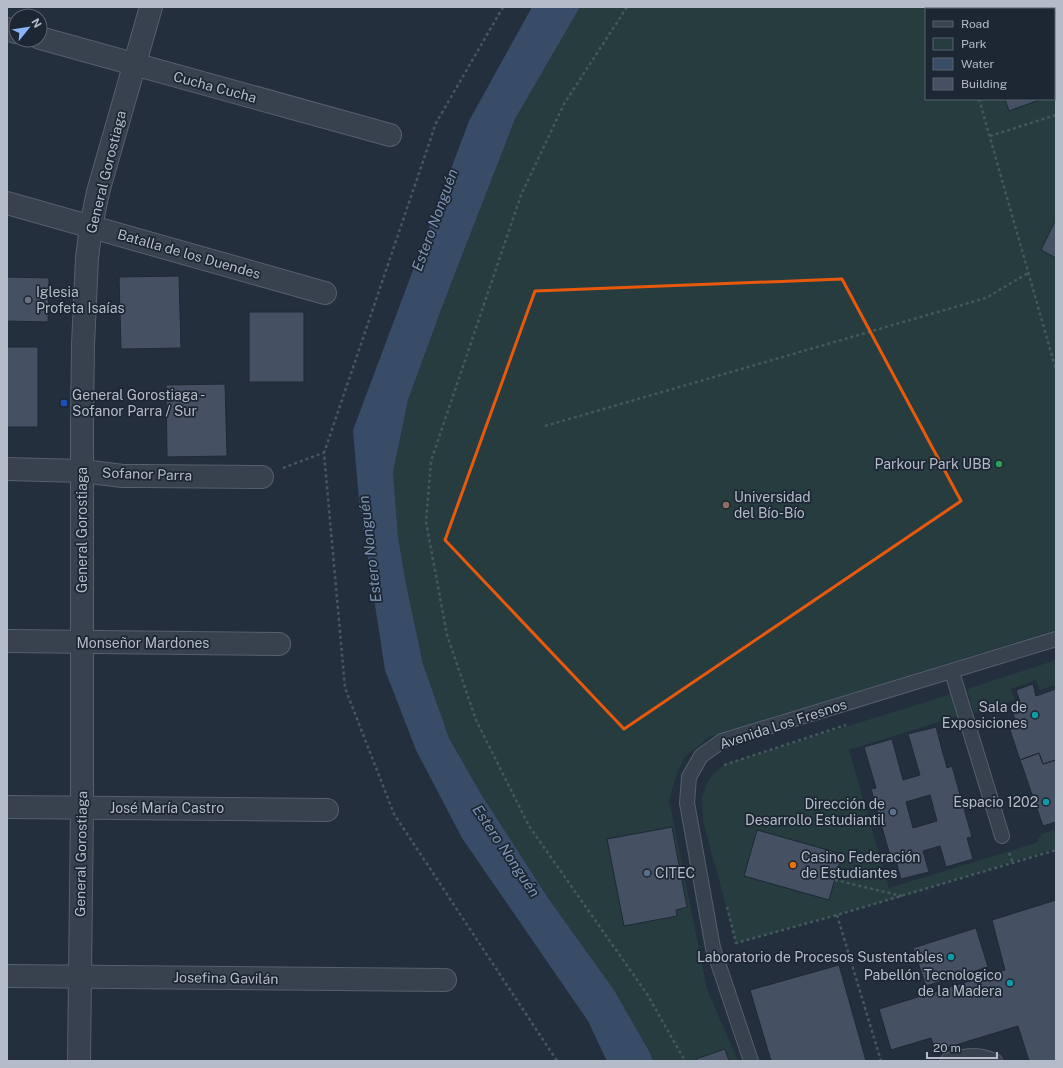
<svg xmlns="http://www.w3.org/2000/svg" width="1063" height="1068" viewBox="0 0 1063 1068" font-family="'Public Sans',sans-serif">
	<rect width="100%" height="100%" fill="#242f3e"/>
	<path fill="#263c3f" fill-rule="evenodd" d="M580,7H1056V630L709,737L684,758L676,777L669,800L707,989L738,1061H653L649,1051L614,990L548,898L481,794L449,738L423,664L406,584L398,537L393,472L408,400L442,307L515,119ZM926,9H1054V99H926Z
		M1056,660V685L1039,690L1036,680L1011,689L1015,700L974,713L967,689Z
		M958,692L964,714L849,750L889,888L1036,843L1042,834L1056,829V848L903,896L736,943L703,821L702,797L708,781L716,771L726,764Z"/>
	<path fill="#394c67" d="M532,7H580L515,119L442,307L408,400L393,472L398,537L406,584L423,664L449,738L481,794L548,898L614,990L649,1051L653,1061H607L588,1021L462,838L416,750L385,670L359,500L353,430L469,121Z"/>
	<path fill="#455162" stroke="#1f2835" fill-rule="evenodd" d="M975,7H1011L1012,9H975Z
		M1030,7H1051L1052,8L1031,9Z
		M1054,22L1056,29V45L1054,46Z
		M1056,57V94L1054,95V58Z
		M1005,99H1042L1009,111Z
		M1056,219V258L1041,250Z
		M179,276L181,348L121,349L119,277Z
		M7,277L49,278L48,322L7,321Z
		M249,312H304V382H249Z
		M7,347H38V427H7Z
		M225,384L227,456L167,457L166,385Z
		M1033,684L1036,696L1056,689V760L1043,764L1039,753L1020,760L1009,727L1017,725L1010,705L1020,702L1016,690Z
		M936,727L947,768L952,766L972,837L967,838L973,859L946,867L940,846L923,851L929,872L901,879L895,858L891,859L871,789L876,788L864,747L892,739L903,780L920,775L908,734ZM930,795L937,821L913,828L906,802Z
		M1039,753L1043,764L1056,760V822L1043,826L1020,760Z
		M672,827L687,907L676,910L677,916L624,926L607,839Z
		M757,830L842,854L829,900L744,876Z
		M1056,900V1061H1029L1018,1026L936,1051L931,1038L891,1050L879,1009L1005,970L992,920Z
		M976,928L988,967L926,986L913,948Z
		M839,965L866,1061H771L750,990Z
		M725,1049L729,1061H697L696,1059Z"/>
	<g fill="none" stroke-linecap="round" stroke-linejoin="round">
		<defs>
			<path id="service" d="M952,672L1002,836
				M948,1060C966,1056 977,1053 995,1061
				M751,1061L713,948L687,803L689,777L701,756L722,741L1056,639"/>
			<path id="minor" d="M7,29L16,32
				M40,38L390,135
				M7,203L325,293
				M7,469L82,471L123,476H142L262,477
				M7,641L279,644
				M7,807L327,810
				M7,976L445,980"/>
			<path id="tertiary" d="M79,1061L82,808V424L83,345L87,258L91,226L98,192L151,7"/>
		</defs>
		<use href="#service" stroke="#565f6c" stroke-width="16"/>
		<use href="#minor" stroke="#565f6c" stroke-width="24"/>
		<use href="#tertiary" stroke="#565f6c" stroke-width="24"/>
		<path stroke="#44595c" stroke-width="2.5" stroke-dasharray="3 3" stroke-linecap="butt" d="M503,7L436,123L324,453L345,688L394,814L557,1061
			M627,7L564,104L521,195L431,461L426,522L447,635L476,720L529,826L647,994L685,1061
			M953,7V9
			M979,99L1056,370
			M990,136L1056,115
			M545,426L986,298L1028,273
			M283,468L323,453
			M724,765L846,725
			M1009,853L1013,863
			M835,880L902,896
			M727,907L736,943L837,915L1056,850
			M837,915L881,1061"/>
		<use href="#service" stroke="#38414e" stroke-width="14"/>
		<use href="#minor" stroke="#38414e" stroke-width="22"/>
		<use href="#tertiary" stroke="#38414e" stroke-width="22"/>
	</g>
	<path fill="none" stroke="#e8590c" stroke-width="3" stroke-linejoin="round" d="M842,279L961,501L624,729L445,540L535,291Z"/>
	<circle fill="#6b7280" stroke="#1d2633" stroke-width="1.5" cx="28" cy="300" r="4"/>
	<rect fill="#1a4fb4" stroke="#1d2633" stroke-width="1.5" x="60" y="399" width="8" height="8" rx="2"/>
	<circle fill="#2e9e5b" stroke="#1d2633" stroke-width="1.5" cx="999" cy="464" r="4"/>
	<circle fill="#8d6e63" stroke="#1d2633" stroke-width="1.5" cx="726" cy="505" r="4"/>
	<g fill="#0f9aa8" stroke="#1d2633" stroke-width="1.5">
		<circle cx="1035" cy="715" r="4"/>
		<circle cx="1046" cy="802" r="4"/>
		<circle cx="951" cy="957" r="4"/>
		<circle cx="1010" cy="983" r="4"/>
	</g>
	<g fill="#5c6f8a" stroke="#1d2633" stroke-width="1.5">
		<circle cx="893" cy="812" r="4"/>
		<circle cx="647" cy="873" r="4"/>
	</g>
	<circle fill="#e8710a" stroke="#1d2633" stroke-width="1.5" cx="793" cy="865" r="4"/>
	<g text-anchor="middle" stroke-width="3.5" stroke-linejoin="round" paint-order="stroke">
		<g font-size="14" fill="#b4bcc9" stroke="#1d2633">
			<text transform="translate(215 87) rotate(15)" y="5">Cucha Cucha</text>
			<text transform="translate(106 172) rotate(-76)" y="5">General Gorostiaga</text>
			<text transform="translate(189 254) rotate(16)" y="5">Batalla de los Duendes</text>
			<text transform="translate(147 474) rotate(2)" y="5">Sofanor Parra</text>
			<text transform="translate(82 530) rotate(-90)" y="5">General Gorostiaga</text>
			<text x="143" y="648">Monseñor Mardones</text>
			<text transform="translate(783 724) rotate(-18)" y="5">Avenida Los Fresnos</text>
			<text x="167" y="813">José María Castro</text>
			<text transform="translate(81 854) rotate(-89)" y="5">General Gorostiaga</text>
			<text transform="translate(226 978) rotate(1)" y="5">Josefina Gavilán</text>
		</g>
		<g font-size="14" fill="#b4bcc9" stroke="#1d2633" text-anchor="end">
			<text x="36" y="297" text-anchor="start">Iglesia<tspan x="36" dy="16">Profeta Isaías</tspan></text>
			<text x="72" y="400" text-anchor="start">General Gorostiaga -<tspan x="72" dy="16">Sofanor Parra / Sur</tspan></text>
			<text x="991" y="469">Parkour Park UBB</text>
			<text x="734" y="502" text-anchor="start">Universidad<tspan x="734" dy="16">del Bío-Bío</tspan></text>
			<text x="1027" y="712">Sala de<tspan x="1027" dy="16">Exposiciones</tspan></text>
			<text x="1038" y="807">Espacio 1202</text>
			<text x="885" y="809">Dirección de<tspan x="885" dy="16">Desarrollo Estudiantil</tspan></text>
			<text x="801" y="862" text-anchor="start">Casino Federación<tspan x="801" dy="16">de Estudiantes</tspan></text>
			<text x="655" y="878" text-anchor="start">CITEC</text>
			<text x="943" y="962">Laboratorio de Procesos Sustentables</text>
			<text x="1002" y="980">Pabellón Tecnologico<tspan x="1002" dy="16">de la Madera</tspan></text>
		</g>
		<g font-size="15" font-style="italic" fill="#7c92b1" stroke="#1d2633">
			<text transform="translate(435 220) rotate(-70)" y="5">Estero Nonguén</text>
			<text transform="translate(370 549) rotate(-97)" y="5">Estero Nonguén</text>
			<text transform="translate(506 851) rotate(56)" y="5">Estero Nonguén</text>
		</g>
	</g>
	<rect width="1063" height="1068" fill="none" stroke="#b4bcc9" stroke-width="16"/>
	<rect x="925" y="8" width="130" height="92" fill="#1d2633" stroke="#59626f"/>
	<rect x="933" y="21" width="20" height="6" fill="#38414e" stroke="#59626f"/>
	<text x="961" y="28" font-size="12" fill="#b4bcc9">Road</text>
	<rect x="933" y="38" width="20" height="12" fill="#263c3f" stroke="#59626f"/>
	<text x="961" y="48" font-size="12" fill="#b4bcc9">Park</text>
	<rect x="933" y="58" width="20" height="12" fill="#394c67" stroke="#59626f"/>
	<text x="961" y="68" font-size="12" fill="#b4bcc9">Water</text>
	<rect x="933" y="78" width="20" height="12" fill="#455162" stroke="#59626f"/>
	<text x="961" y="88" font-size="12" fill="#b4bcc9">Building</text>
	<g transform="translate(28 28) rotate(60)"><circle r="19" fill="#1d2633" stroke="#59626f"/>
	<path d="M0-3L7 15L0 10L-7 15Z" fill="#8ab4f8"/>
	<text y="-6" font-size="11" font-weight="bold" text-anchor="middle" fill="#b4bcc9">N</text>
	</g>
	<path d="M927 1052v6h70v-6" fill="none" stroke="#b4bcc9" stroke-width="2"/>
	<text x="933" y="1052" font-size="12" fill="#b4bcc9" stroke="#1d2633" stroke-width="3" paint-order="stroke">20 m</text>
</svg>
